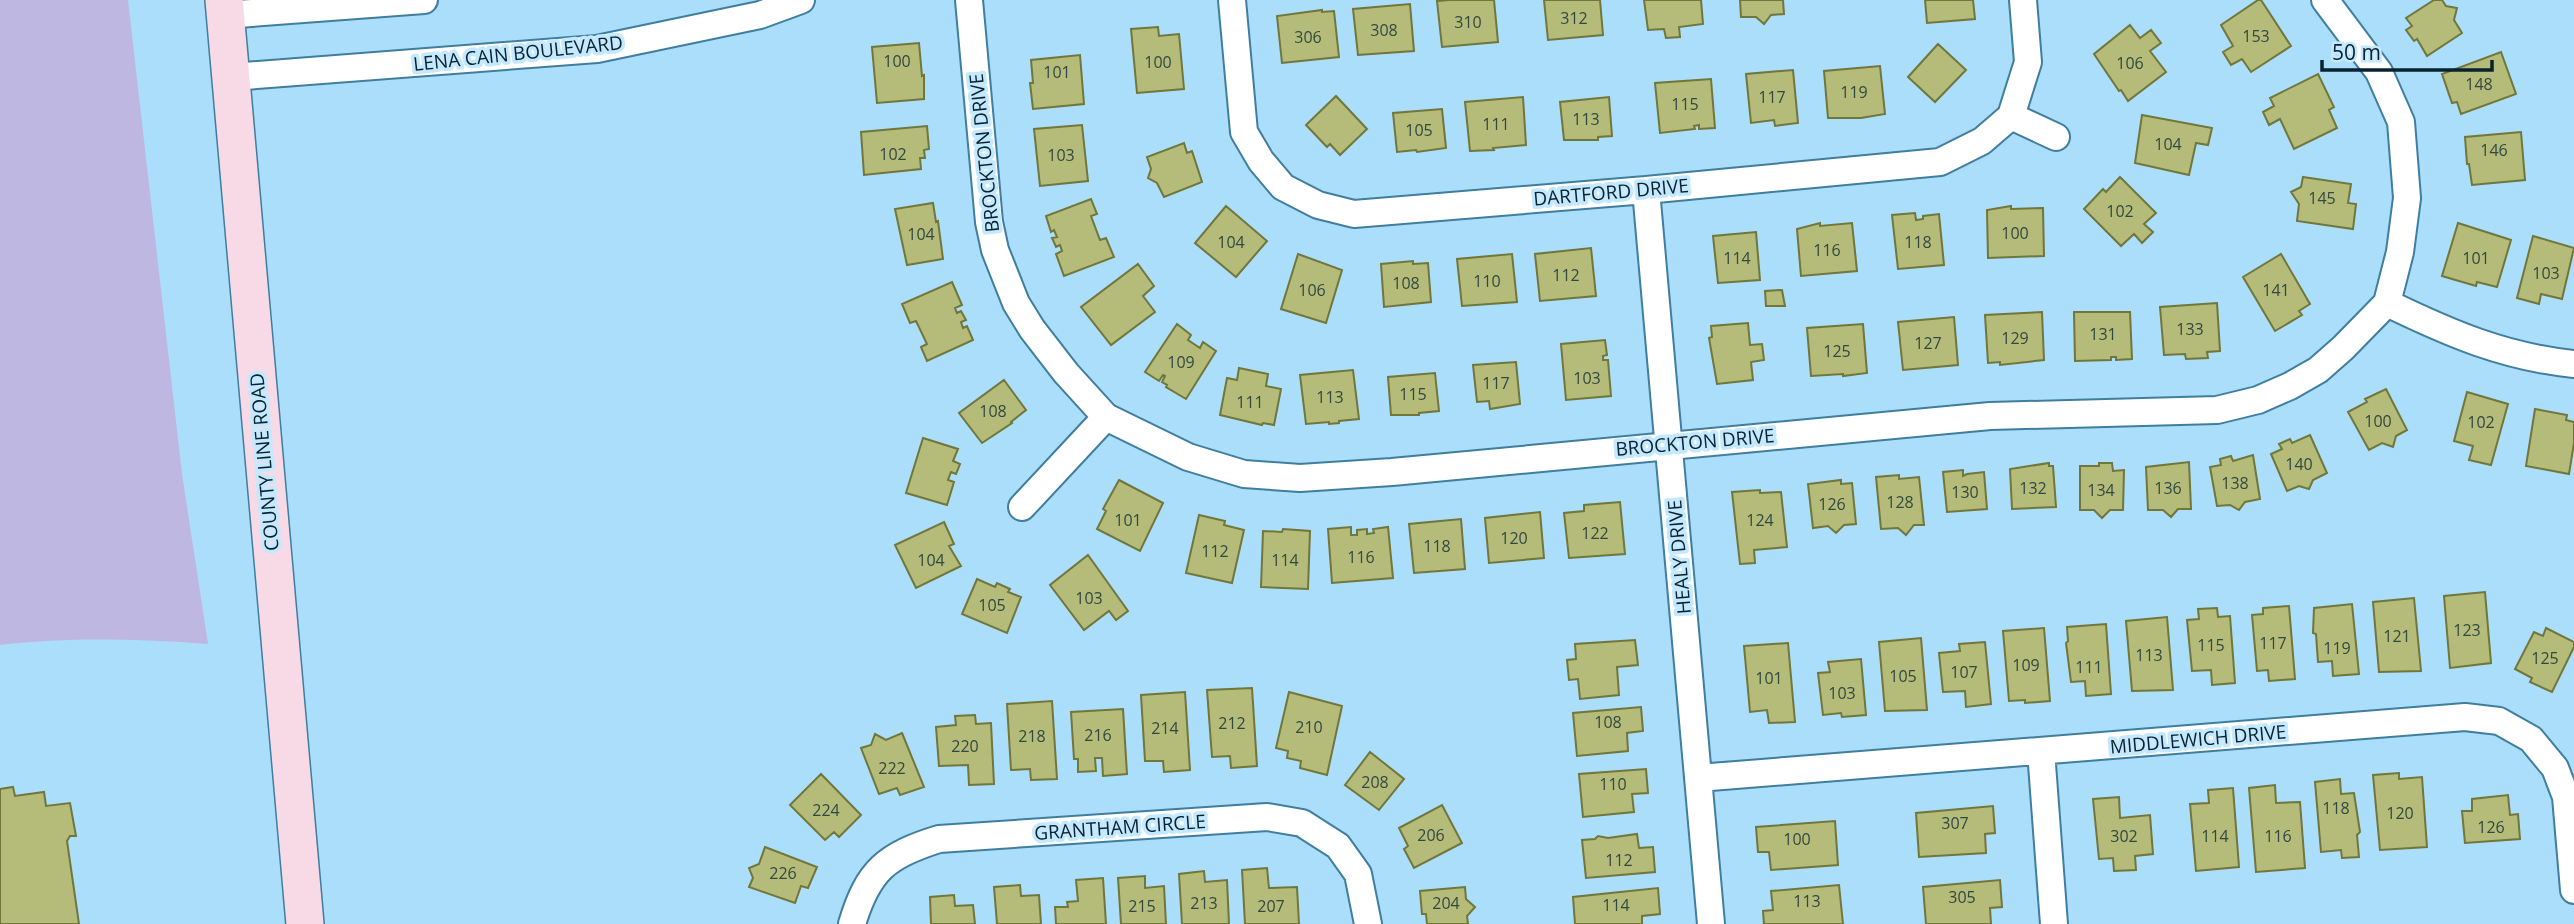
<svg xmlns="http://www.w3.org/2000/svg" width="2574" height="924" viewBox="0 0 2574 924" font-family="'Open Sans',sans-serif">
	<rect width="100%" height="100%" fill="#abdefa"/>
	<path fill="#beb7e1" d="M0,0H128L182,474L208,644C137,639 72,637 0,645Z"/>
	<path fill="#b5bb79" stroke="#71763b" stroke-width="2" d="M1449,0H1494L1498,42L1442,47L1437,1Z
		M1544,0H1600L1603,35L1548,40Z
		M1644,0H1701L1703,24L1679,27L1680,37L1666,38L1664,29L1648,30Z
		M1740,0H1783L1784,14L1771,15L1764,24L1756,17H1741Z
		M1925,0H1973L1975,19L1927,23Z
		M2258,0H2261L2291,46L2251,72L2242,59L2231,65L2223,52L2233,46L2221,25Z
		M2434,0H2442L2446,6L2457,8L2454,20L2462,33L2427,56L2417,39L2414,41L2406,30L2412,26L2406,18Z
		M1410,4L1414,51L1358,55L1353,9Z
		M1322,10V12L1334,11L1339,57L1282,63L1277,16Z
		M2130,25L2140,38L2151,30L2161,43L2150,51L2166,72L2128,101L2121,90L2119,91L2094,54Z
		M1158,27L1159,36L1179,34L1184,89L1137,93L1131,29Z
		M919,43L922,76L924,75V99L877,103L872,47Z
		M1938,44L1966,70L1935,102L1908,77Z
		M2501,52L2516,94L2461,114L2457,102L2452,103L2442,74Z
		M1080,55L1084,104L1033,109L1030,83H1033L1031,60Z
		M1880,66L1885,114L1861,118H1828L1824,71Z
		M1793,70L1798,123L1775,126L1774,120L1751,123L1746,74Z
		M2318,74L2334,107L2329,110L2337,128L2294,149L2280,119L2269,125L2263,112L2274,106L2270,98Z
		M1711,79L1715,128L1699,129V125L1694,126L1695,129L1660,133L1655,83Z
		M1336,96L1367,129L1340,155L1330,144L1327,147L1306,125Z
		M1523,97L1526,145L1493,148L1494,150L1470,151L1465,102Z
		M1609,97L1612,136L1598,137V140H1564L1560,102Z
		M1442,109L1446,148L1417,152L1416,150L1397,152L1393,113Z
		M2142,115L2212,128L2208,145L2196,143L2189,175L2135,163Z
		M1082,125L1088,181L1040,186L1034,129Z
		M927,126L929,149L924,150L925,158H920L921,169L864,175L861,132Z
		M2521,132L2525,180L2472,185L2469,164H2467L2465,137Z
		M1184,143L1187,153L1192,151L1202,182L1164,197L1157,183L1148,178L1151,169L1147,157Z
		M2120,177L2156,213L2144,224L2153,232L2142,243L2134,234L2121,246L2084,209L2103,189L2106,192Z
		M2303,177L2351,184L2348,203L2356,204L2353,229L2297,221L2299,204L2291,192L2301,187Z
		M1091,199L1097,214L1091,216L1100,240L1106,238L1114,257L1064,276L1056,254L1062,251L1060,245L1056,247L1052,238L1057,237L1054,230L1051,232L1046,216Z
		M933,203L936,222L938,221L943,259L907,265L895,209Z
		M1226,206L1267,241L1236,277L1195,243Z
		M2011,206V209L2043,208L2044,256L1988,258L1987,210Z
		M1915,213L1916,220L1923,219V216L1939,214L1944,265L1898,269L1892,215Z
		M1820,223V226L1852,223L1857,271L1801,276L1797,229Z
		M2458,223L2511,240L2497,287L2477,282L2476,286L2442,276Z
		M1756,232L1760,280L1718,283L1713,236Z
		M2533,236L2574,248L2562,299L2541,294L2539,304L2517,298Z
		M1591,248L1596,296L1540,301L1535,254Z
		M1298,254L1342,270L1326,323L1281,309Z
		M1512,254L1517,302L1462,306L1457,259Z
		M2281,254L2310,304L2299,311L2302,315L2275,331L2243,277Z
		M1413,261V264L1428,263L1431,302L1384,307L1381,264Z
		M1138,264L1154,286L1143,296L1155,312L1111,345L1081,307Z
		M952,282L962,305L955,308L957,313L961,311L966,320L961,322L963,328L967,326L973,340L927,361L921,347L927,344L916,321L910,323L902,304Z
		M1782,290L1785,306H1766L1765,291Z
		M2217,303L2220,351L2207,352L2208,358L2186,359L2185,354L2164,355L2160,307Z
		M2042,312L2044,360L2000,365V362L1988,363L1985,315Z
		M2074,312H2130L2132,359L2116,360V357H2111V360L2075,361Z
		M1954,317L1958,365L1903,370L1898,322Z
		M1748,323L1750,345L1762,344L1764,360L1751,362L1753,380L1717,384L1709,338L1712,337L1711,326Z
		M1177,324L1191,335L1188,340L1200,348L1203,342L1216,351L1186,399L1166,387L1167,385L1162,382L1165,376L1163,375L1159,381L1145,372Z
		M1863,324L1867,373L1843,376V374L1811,376L1807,328Z
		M1605,340L1607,355L1603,356V360H1608L1611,396L1566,400L1561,344Z
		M1516,362L1520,404L1490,409L1489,401L1477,402L1473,365Z
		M1239,368L1268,374L1266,386L1281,389L1274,425L1263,423L1262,425L1220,415L1227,378L1237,380Z
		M1353,370L1359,419L1339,421V423L1329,424V422L1306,424L1300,375Z
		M1435,373L1439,411L1419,413V415H1391L1388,377Z
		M1004,380L1026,410L1011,422L1012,423L982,443L959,413Z
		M2386,389L2407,430L2396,436L2393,447L2382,443L2369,450L2348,412L2367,402L2365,399Z
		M2467,392L2508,404L2491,465L2469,460L2473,446L2454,441Z
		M2535,409L2567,415L2566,420L2574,422V443L2569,474L2526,466Z
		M2310,435L2327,473L2313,480L2309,489L2299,486L2287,491L2271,454L2282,449L2279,444L2290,439L2292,443Z
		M923,438L958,449L953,461L960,464L956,474L951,472L948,480L954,482L947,505L906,493Z
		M2253,455L2260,499L2245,502L2239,510L2230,505L2217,506L2210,467L2221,465L2220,459L2231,456L2233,461Z
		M2189,462L2191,509H2178L2171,517L2163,510H2148L2146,467Z
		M2049,463V466H2053L2056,507L2012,509L2010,469Z
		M2099,463H2112L2113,471L2124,470L2123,510H2110L2102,518L2094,510H2080V466H2099Z
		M1963,470V476L1967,474L1984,472L1987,509L1947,512L1943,472Z
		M1899,475V479L1919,477L1924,525H1914L1906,535L1898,528L1881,529L1876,477Z
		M1119,480L1163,503L1140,551L1097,529L1106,511L1103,509Z
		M1841,480V484L1852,483L1856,524L1844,525L1836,533L1828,526L1813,528L1808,484Z
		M1760,490V493L1781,492L1787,547L1754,550L1755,563L1740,564L1732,492Z
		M1620,502L1625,554L1569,558L1564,513L1584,511V505Z
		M1540,512L1544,558L1489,563L1485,518Z
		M1199,515L1225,521L1224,525L1244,530L1232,583L1186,573Z
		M1461,519L1465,569L1414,573L1409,524Z
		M944,522L954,544L949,546L961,566L916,588L895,545Z
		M1351,527V535H1357V530L1367,529V534L1374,533L1373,529L1388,527L1393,578L1332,583L1328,529Z
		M1283,529L1310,531L1308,589L1261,587L1263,531L1282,532Z
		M1088,555L1128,611L1116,620L1109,611L1084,630L1050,585Z
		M977,579L995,587L997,583L1010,589L1008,592L1021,597L1007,633L962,614Z
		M2485,592L2491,663L2450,668L2444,596Z
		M2414,598L2421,671L2379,672L2373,602Z
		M2352,604L2359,674L2333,676L2332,661L2318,662L2316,634L2313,633L2314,608Z
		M2289,606L2295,679L2269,681L2268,670L2257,671L2252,615L2263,614V608Z
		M2217,608L2218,617L2230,616L2235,683L2212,685L2211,670L2192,671L2187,620L2199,619L2198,609Z
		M2167,617L2173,690L2132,691L2126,621Z
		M2106,624L2111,694L2086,696L2085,681L2071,682L2066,643L2068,641L2067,627Z
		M2044,628L2050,701L2025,703V700L2009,701L2003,631Z
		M2546,628L2574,642V647L2552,692L2530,682L2532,678L2515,669L2534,632L2543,636Z
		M1921,638L1927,710L1885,711L1879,642Z
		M1635,640L1638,665L1617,667L1619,695L1580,699L1578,679L1569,680L1567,660L1576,659L1575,644Z
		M1985,642L1991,704L1966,707L1965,691L1943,692L1939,653L1960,651L1959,644Z
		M1788,643L1795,722L1769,723L1767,710L1750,712L1744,646Z
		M1861,659L1866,715L1842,717L1841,713L1823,715L1818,673L1830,672L1828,662Z
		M1252,688L1257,766L1231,768L1230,756L1212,757L1207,690Z
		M1185,692L1190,770L1164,772L1163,761H1145L1141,695Z
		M1289,692L1342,706L1327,775L1300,768L1301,761L1287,758L1288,751L1276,748Z
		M1052,701L1057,779L1031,780L1030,769L1011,770L1007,704Z
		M1641,707L1643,731L1627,733L1628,751L1577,756L1573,713Z
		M1123,709L1127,774L1103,776L1102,758H1095L1096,771L1078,772V759H1074L1071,712Z
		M975,715L976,724L991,723L994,784L969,785L968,765L939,766L936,727L956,725L955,716Z
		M902,733L924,787L900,795L897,788L879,794L861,748L871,745L875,734L886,740Z
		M1370,752L1404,779L1379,810L1345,785Z
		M1646,769L1648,793L1632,794L1634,812L1583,817L1579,774Z
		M2399,773V779L2422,777L2427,847L2380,850L2373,775Z
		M821,774L861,815L839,837L834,832L825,840L790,805Z
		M2340,779L2341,794L2354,793L2360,832L2357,835L2359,857L2342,858L2341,850L2321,852L2315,782Z
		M2275,785L2276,803L2300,802L2305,868L2256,872L2249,788Z
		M13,787L15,796L44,792L46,806L70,803L76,836H70L67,841L79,924H0V789Z
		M2233,788L2239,867L2196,871L2190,804L2209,803L2208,790Z
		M2508,795L2510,815L2518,814L2520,839L2465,843L2462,811H2472V799Z
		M2119,797L2120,818L2150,815L2153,854L2135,856L2136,870L2114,871L2113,858L2099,859L2093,799Z
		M1442,805L1462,843L1414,868L1404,849L1408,846L1399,828Z
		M1993,806L1995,833L1985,834L1986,853L1919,857L1916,813Z
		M1835,821L1838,865L1771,870L1769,852H1758L1756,827Z
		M1637,834L1639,848L1653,847L1655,872L1586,878L1582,840L1595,839L1598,836L1608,838Z
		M765,847L817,867L808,888L801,886L795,903L749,887L753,878L749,868L759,864Z
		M1267,868L1269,888L1297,887L1299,924H1245L1242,870Z
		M1204,871L1205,882L1227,880L1229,924H1182L1179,874Z
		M1145,876V888L1164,886L1166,924H1121L1118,878Z
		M1103,878L1106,924H1056L1055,907H1068L1067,902L1078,901L1076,880Z
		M2000,880L2002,907L1990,908L1991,924H1926L1923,887Z
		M1020,885L1021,896L1039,895L1041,924H997L994,887Z
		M1839,885L1843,924H1764L1763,911L1773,910L1771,891Z
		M1465,887L1466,899L1475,907L1467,916L1468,924H1427L1426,914H1422L1420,891Z
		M1658,888L1660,914L1642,916V924H1575L1573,897Z
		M954,895L955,906L973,905L975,924H931L930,897Z"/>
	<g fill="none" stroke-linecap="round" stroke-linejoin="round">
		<defs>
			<path id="street" d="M969,0L989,222L995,250L1016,303L1032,329L1066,373L1106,417L1188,457L1244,474L1300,478L1392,472L1990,416L2217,410L2258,400L2290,386L2318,370L2343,348L2387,303L2400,252L2407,198L2401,122L2379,72L2325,0
				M1232,0L1244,132L1261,161L1283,187L1318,205L1354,214L1646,190L1940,162L1982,141L2011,116L2028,62L2023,0
				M225,15L424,0
				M231,77L597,49L760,15L801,0
				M2011,116L2056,137
				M1646,190L1711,924
				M2387,303C2449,333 2504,357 2574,364
				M1022,507L1106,417
				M2041,751L2054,924
				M1698,778L2465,717L2499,721L2531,739L2555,768L2566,797L2574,890
				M852,924C868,870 887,855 939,839L1267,817L1302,823L1338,846L1358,874L1368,924"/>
			<path id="secondary" d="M224,0L305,924"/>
		</defs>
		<use href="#street" stroke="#3f7e9e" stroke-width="30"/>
		<use href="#secondary" stroke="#3f7e9e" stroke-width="40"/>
		<use href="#street" stroke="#fff" stroke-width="26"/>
		<use href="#secondary" stroke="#f8dae7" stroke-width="37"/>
	</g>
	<g text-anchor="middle" stroke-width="7" stroke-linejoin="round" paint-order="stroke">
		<g font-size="16" fill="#324942">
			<text x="1574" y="24">312</text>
			<text x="1468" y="28">310</text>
			<text x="1384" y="36">308</text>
			<text x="2256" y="42">153</text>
			<text x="1308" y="43">306</text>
			<text x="897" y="67">100</text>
			<text x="1158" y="68">100</text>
			<text x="2130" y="69">106</text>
			<text x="1057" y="78">101</text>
			<text x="2479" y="90">148</text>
			<text x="1854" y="98">119</text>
			<text x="1772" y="103">117</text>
			<text x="1685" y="110">115</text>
			<text x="1586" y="125">113</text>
			<text x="1496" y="130">111</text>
			<text x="1419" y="136">105</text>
			<text x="2168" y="150">104</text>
			<text x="2494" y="156">146</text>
			<text x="893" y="160">102</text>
			<text x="1061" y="161">103</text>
			<text x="2322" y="204">145</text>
			<text x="2120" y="217">102</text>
			<text x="2015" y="239">100</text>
			<text x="921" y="240">104</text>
			<text x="1231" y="248">104</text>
			<text x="1918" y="248">118</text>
			<text x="1827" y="256">116</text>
			<text x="1737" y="264">114</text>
			<text x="2476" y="264">101</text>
			<text x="2546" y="279">103</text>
			<text x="1566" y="281">112</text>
			<text x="1487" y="287">110</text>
			<text x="1406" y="289">108</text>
			<text x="1312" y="296">106</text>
			<text x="2276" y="296">141</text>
			<text x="2190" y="335">133</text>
			<text x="2103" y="340">131</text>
			<text x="2015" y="344">129</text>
			<text x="1928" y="349">127</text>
			<text x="1837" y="357">125</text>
			<text x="1181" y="368">109</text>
			<text x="1587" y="384">103</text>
			<text x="1496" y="389">117</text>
			<text x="1413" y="400">115</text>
			<text x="1330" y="403">113</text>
			<text x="1250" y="408">111</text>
			<text x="993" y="417">108</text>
			<text x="2378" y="427">100</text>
			<text x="2481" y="428">102</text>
			<text x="2299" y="470">140</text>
			<text x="2235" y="489">138</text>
			<text x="2033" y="494">132</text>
			<text x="2168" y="494">136</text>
			<text x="2101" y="496">134</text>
			<text x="1965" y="498">130</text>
			<text x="1900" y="508">128</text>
			<text x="1832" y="510">126</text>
			<text x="1128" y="526">101</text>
			<text x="1760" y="526">124</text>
			<text x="1595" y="539">122</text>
			<text x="1514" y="544">120</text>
			<text x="1437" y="552">118</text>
			<text x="1215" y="557">112</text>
			<text x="1361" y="563">116</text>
			<text x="931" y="566">104</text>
			<text x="1285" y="566">114</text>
			<text x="1089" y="604">103</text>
			<text x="992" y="611">105</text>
			<text x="2467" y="636">123</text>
			<text x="2397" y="642">121</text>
			<text x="2273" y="649">117</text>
			<text x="2211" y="651">115</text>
			<text x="2337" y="654">119</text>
			<text x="2149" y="661">113</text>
			<text x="2545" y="664">125</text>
			<text x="2026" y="671">109</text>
			<text x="2089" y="673">111</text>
			<text x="1964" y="678">107</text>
			<text x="1903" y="682">105</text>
			<text x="1769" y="684">101</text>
			<text x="1842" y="699">103</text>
			<text x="1608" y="728">108</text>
			<text x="1232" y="729">212</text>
			<text x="1309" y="733">210</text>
			<text x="1165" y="734">214</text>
			<text x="1098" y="741">216</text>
			<text x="1032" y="742">218</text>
			<text x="965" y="752">220</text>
			<text x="892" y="774">222</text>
			<text x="1375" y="788">208</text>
			<text x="1613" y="790">110</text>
			<text x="2336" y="814">118</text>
			<text x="826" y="816">224</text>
			<text x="2400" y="819">120</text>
			<text x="1955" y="829">307</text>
			<text x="2491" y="833">126</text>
			<text x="1431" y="841">206</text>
			<text x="2124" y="842">302</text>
			<text x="2215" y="842">114</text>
			<text x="2278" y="842">116</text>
			<text x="1797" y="845">100</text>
			<text x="1619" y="866">112</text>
			<text x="783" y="879">226</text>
			<text x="1962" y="903">305</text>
			<text x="1807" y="907">113</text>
			<text x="1204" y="909">213</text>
			<text x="1446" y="909">204</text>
			<text x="1616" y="911">114</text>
			<text x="1142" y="912">215</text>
			<text x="1271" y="912">207</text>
		</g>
		<g font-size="19" fill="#072330" stroke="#c4e9ff">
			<text transform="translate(518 53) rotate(-6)" y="7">LENA CAIN BOULEVARD</text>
			<text transform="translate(984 153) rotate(-96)" y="7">BROCKTON DRIVE</text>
			<text transform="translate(1611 192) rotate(-5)" y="7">DARTFORD DRIVE</text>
			<text transform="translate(1695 442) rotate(-5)" y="7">BROCKTON DRIVE</text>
			<text transform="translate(264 462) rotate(-95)" y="7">COUNTY LINE ROAD</text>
			<text transform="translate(1679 557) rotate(-95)" y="7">HEALY DRIVE</text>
			<text transform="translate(2198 739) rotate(-5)" y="7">MIDDLEWICH DRIVE</text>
			<text transform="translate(1120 827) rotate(-4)" y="7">GRANTHAM CIRCLE</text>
		</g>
	</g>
	<path d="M2322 60v10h170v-10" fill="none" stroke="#072330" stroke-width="3.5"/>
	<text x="2332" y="60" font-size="21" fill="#072330" stroke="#c4e9ff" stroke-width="5" paint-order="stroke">50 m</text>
</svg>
